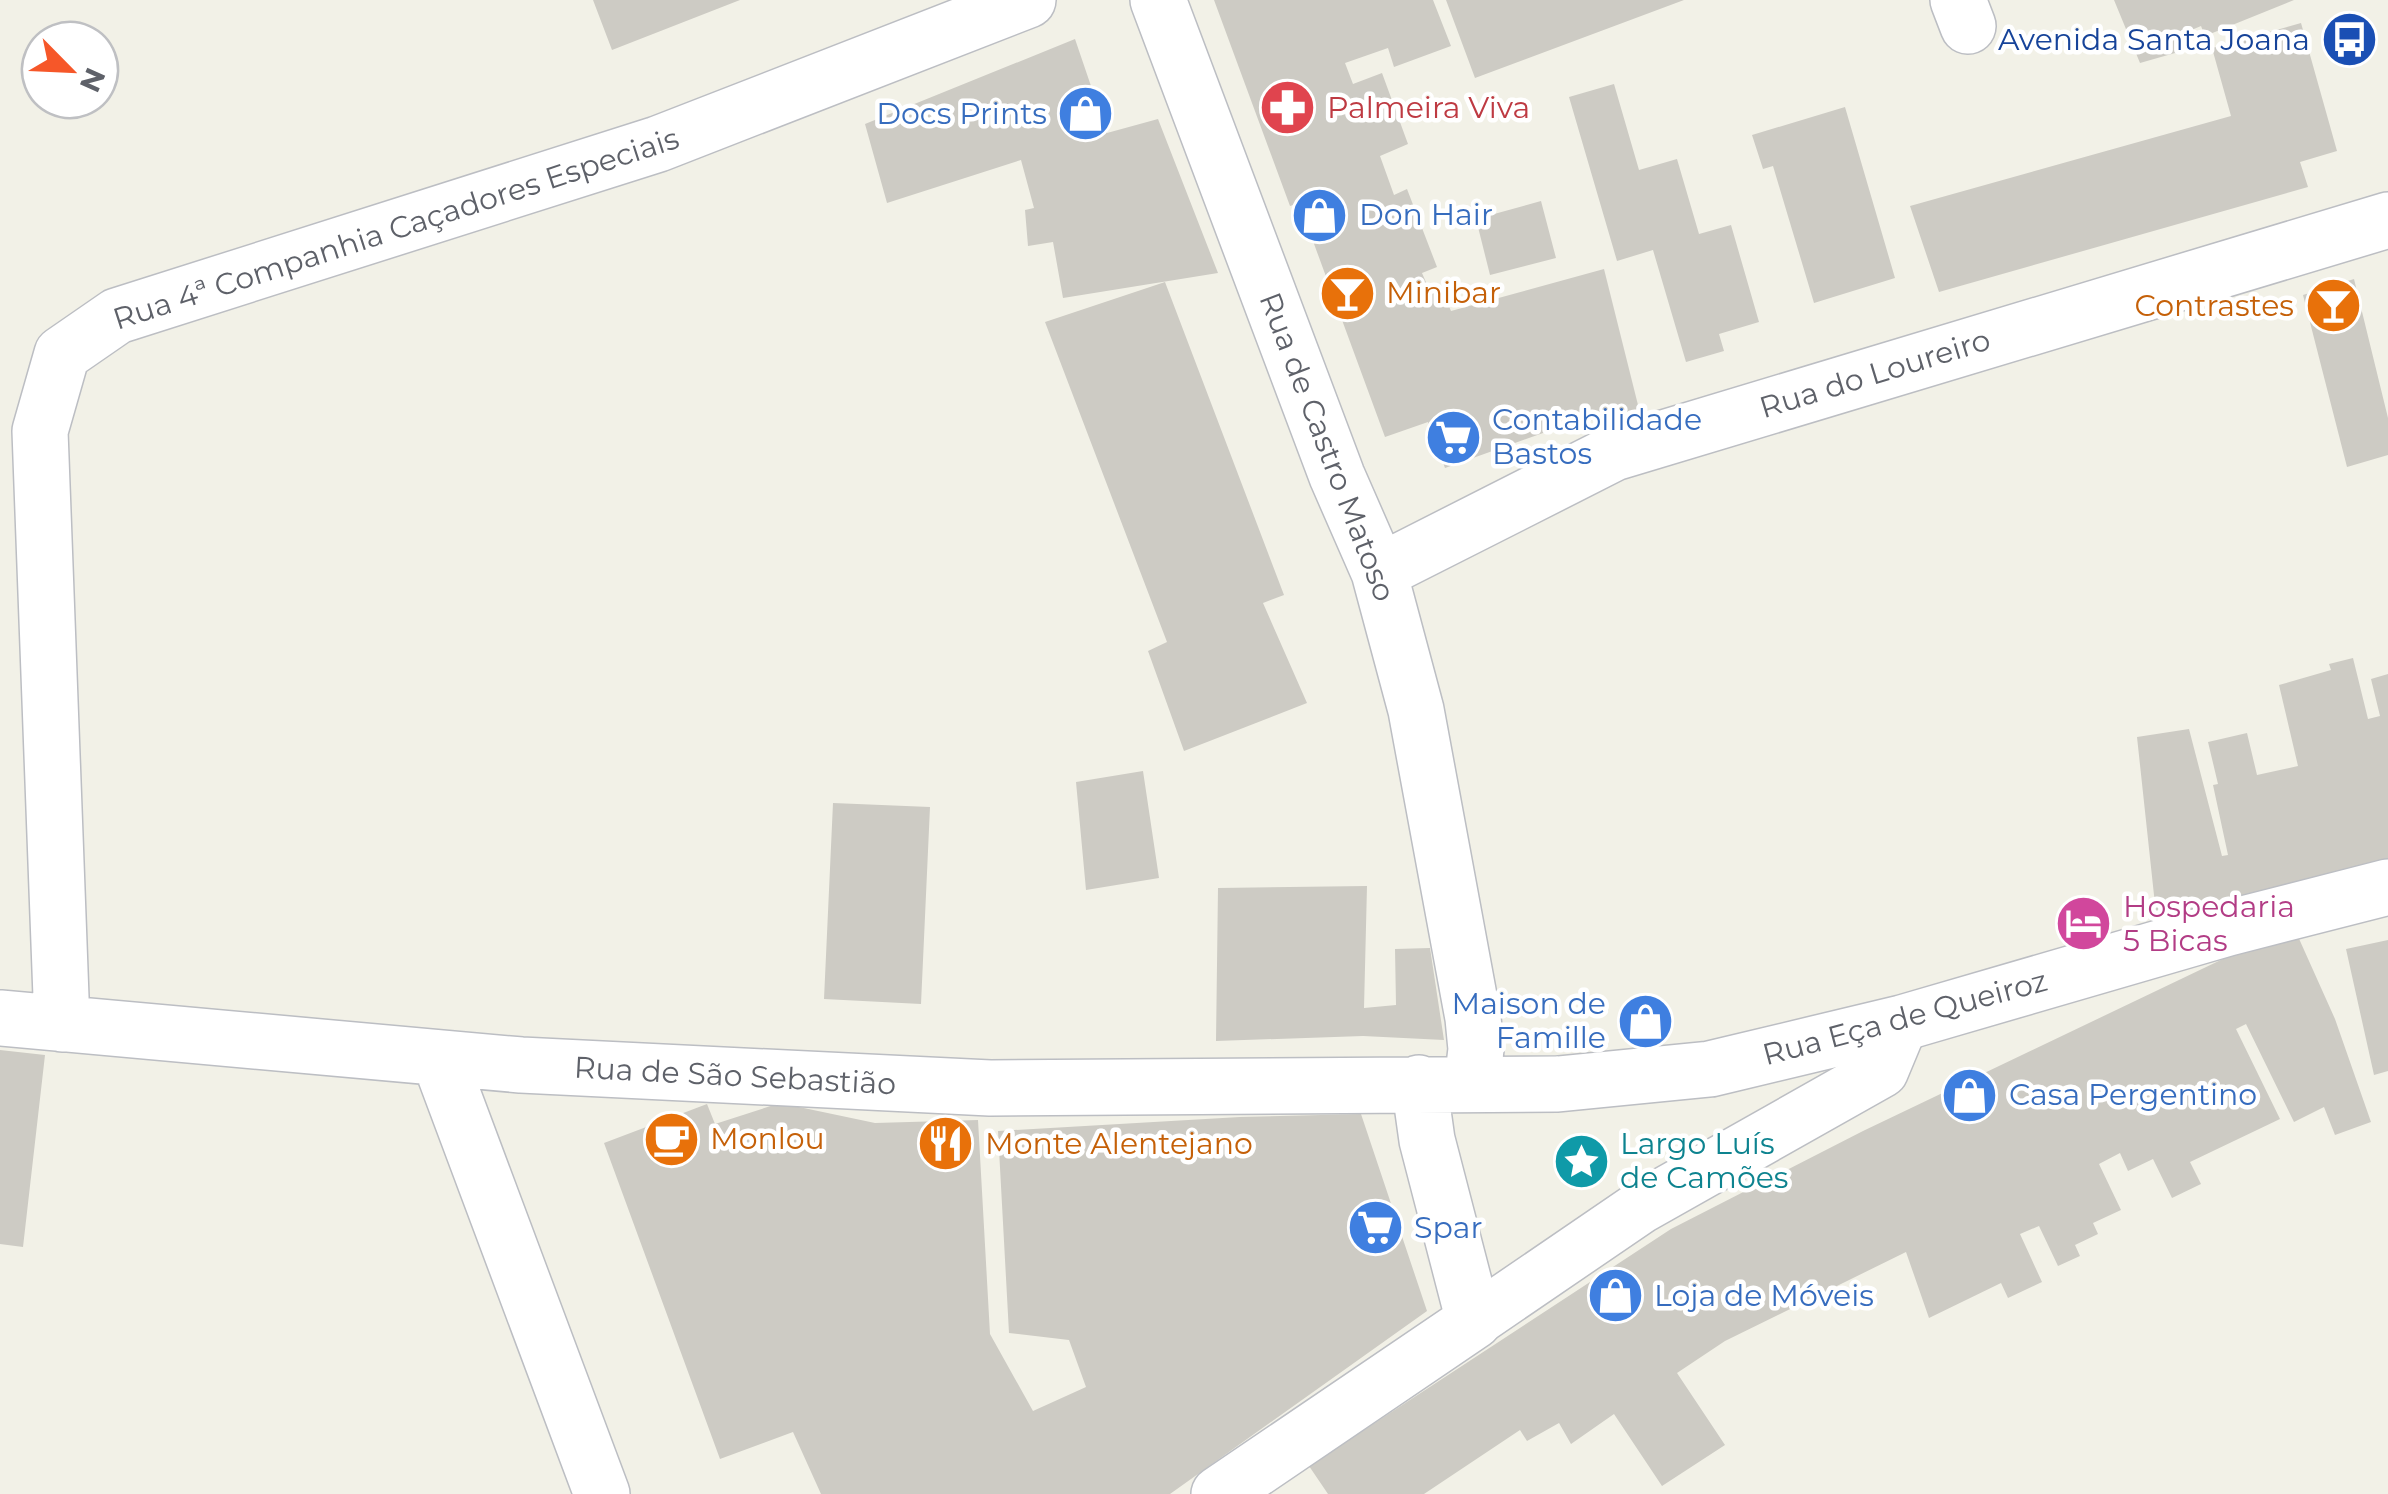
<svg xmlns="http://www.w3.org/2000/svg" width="2388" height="1494" viewBox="0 0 2388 1494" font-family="Montserrat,sans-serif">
	<rect width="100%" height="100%" fill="#f2f1e7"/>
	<path fill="#cdcbc4" d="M593,0H740L612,50Z
		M1214,0H1433L1451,46L1394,67L1388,48L1345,63L1353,84L1382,73L1408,144L1380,156L1394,195L1407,189L1437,267L1422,273L1431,294L1442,290L1451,311L1604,269L1639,409L1543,433L1445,468L1428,422L1385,437L1299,203L1290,206Z
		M1446,0H1684L1475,78Z
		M2114,0H2294L2205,36L2201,26L2182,34L2189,49L2140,63Z
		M2351,22L2364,54L2352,59L2338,27Z
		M2301,23L2337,151L2300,162L2308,187L1939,292L1910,206L2231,116L2212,48Z
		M1075,39L1107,133L1158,119L1218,273L1063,298L1053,242L1028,246L1025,210L1034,208L1021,160L887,203L865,124Z
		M1614,84L1639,170L1677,159L1699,234L1731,225L1759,322L1719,334L1724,351L1686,362L1653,250L1617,261L1569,97Z
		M1845,107L1895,278L1814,303L1773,166L1763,169L1752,135Z
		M1541,201L1556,258L1490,275L1476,219Z
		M2354,279L2388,418V455L2347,467L2303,295Z
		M1165,282L1284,595L1263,603L1307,703L1184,751L1148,651L1167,642L1045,322Z
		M2353,658L2368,719L2380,716L2371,679L2388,674V862L2157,923L2137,737L2189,729L2222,856L2228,855L2213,785L2218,784L2208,742L2247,733L2257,775L2298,766L2279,685L2331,670L2329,664Z
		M1143,771L1159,878L1086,890L1076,782Z
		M833,803L930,807L921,1004L824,999Z
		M1367,886L1364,1008L1396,1005L1395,949L1430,948L1444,1040L1363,1036L1216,1041L1218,888Z
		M2296,932L2335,1019L2371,1122L2335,1135L2324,1107L2294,1122L2246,1024L2236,1029L2280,1119L2190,1162L2201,1184L2172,1198L2153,1159L2128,1171L2120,1153L2099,1164L2121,1210L2093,1223L2098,1234L2075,1245L2080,1256L2058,1266L2039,1226L2020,1234L2042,1282L2008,1298L2001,1283L1929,1318L1906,1252L1725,1341L1677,1373L1725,1445L1662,1486L1614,1414L1571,1444L1559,1423L1527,1441L1520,1430L1424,1494H1328L1309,1466L1671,1229L1863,1131L2248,947Z
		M2388,940V1071L2374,1075L2346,949Z
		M0,1050L45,1055L23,1247L0,1244Z
		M780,1103L875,1123L978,1120L990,1334L1033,1411L1086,1387L1069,1340L1009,1333L998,1131L1240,1117L1361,1114L1427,1311L1170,1494H821L793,1432L720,1459L604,1143L707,1104L715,1124Z"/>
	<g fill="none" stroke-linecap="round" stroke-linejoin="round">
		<defs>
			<path id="pedestrian" d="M1474,1321L1641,1207L1882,1071L1902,1023"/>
			<path id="minor" d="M1158,0L1337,476L1379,572L1416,710L1473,1018L1476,1049L1472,1084
				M1958,0L1968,26
				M1379,572L1614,453L2388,220
				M0,1018L521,1065L990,1088L1558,1084L1710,1069L1902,1023L2228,928L2388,887
				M62,1024L40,431L62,354L117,316L658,144L1028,0
				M439,1058L602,1494
				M1219,1494L1474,1321L1427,1140L1419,1083"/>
		</defs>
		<use href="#pedestrian" stroke="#bcbec3" stroke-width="55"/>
		<use href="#minor" stroke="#bcbec3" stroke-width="58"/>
		<use href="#pedestrian" stroke="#fff" stroke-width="52"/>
		<use href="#minor" stroke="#fff" stroke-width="55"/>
	</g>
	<defs>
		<symbol id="bus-disc" viewBox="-11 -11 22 22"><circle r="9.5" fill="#1a4fb4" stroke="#fff"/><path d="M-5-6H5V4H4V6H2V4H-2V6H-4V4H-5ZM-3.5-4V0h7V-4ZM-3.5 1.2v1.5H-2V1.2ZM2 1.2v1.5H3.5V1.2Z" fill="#fff"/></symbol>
		<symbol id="pharmacy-disc" viewBox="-11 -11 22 22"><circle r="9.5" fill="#e0444e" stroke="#fff"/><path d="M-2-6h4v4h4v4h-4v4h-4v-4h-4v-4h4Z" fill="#fff"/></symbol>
		<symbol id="shop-disc" viewBox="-11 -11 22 22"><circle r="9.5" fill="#3f7fe0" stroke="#fff"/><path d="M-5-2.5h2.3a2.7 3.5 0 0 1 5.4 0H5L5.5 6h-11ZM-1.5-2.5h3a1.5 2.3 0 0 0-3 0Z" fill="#fff"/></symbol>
		<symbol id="bar-disc" viewBox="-11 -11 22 22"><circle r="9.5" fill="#e8710a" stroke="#fff"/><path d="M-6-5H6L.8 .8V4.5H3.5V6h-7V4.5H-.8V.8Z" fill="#fff"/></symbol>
		<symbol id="supermarket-disc" viewBox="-11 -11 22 22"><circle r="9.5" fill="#3f7fe0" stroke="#fff"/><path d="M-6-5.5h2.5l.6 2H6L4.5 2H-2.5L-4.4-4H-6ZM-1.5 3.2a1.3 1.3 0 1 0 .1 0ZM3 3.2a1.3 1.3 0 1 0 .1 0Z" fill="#fff"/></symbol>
		<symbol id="hotel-disc" viewBox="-11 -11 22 22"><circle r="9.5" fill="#d1479c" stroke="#fff"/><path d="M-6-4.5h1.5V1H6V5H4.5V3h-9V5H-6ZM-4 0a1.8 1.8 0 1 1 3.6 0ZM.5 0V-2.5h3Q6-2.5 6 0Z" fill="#fff"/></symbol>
		<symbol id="cafe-disc" viewBox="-11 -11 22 22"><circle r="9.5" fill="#e8710a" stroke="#fff"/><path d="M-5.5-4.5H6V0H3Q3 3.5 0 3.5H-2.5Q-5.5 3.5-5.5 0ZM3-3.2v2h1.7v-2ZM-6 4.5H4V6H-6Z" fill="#fff"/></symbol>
		<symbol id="restaurant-disc" viewBox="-11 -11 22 22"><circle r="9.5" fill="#e8710a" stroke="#fff"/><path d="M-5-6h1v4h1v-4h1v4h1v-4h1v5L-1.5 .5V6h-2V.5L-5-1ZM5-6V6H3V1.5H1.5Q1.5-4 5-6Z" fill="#fff"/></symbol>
		<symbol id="sight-disc" viewBox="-11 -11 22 22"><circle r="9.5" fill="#0f9aa8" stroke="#fff"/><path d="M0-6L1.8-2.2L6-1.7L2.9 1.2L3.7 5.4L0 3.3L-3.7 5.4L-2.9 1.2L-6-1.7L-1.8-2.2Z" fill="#fff"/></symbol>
	</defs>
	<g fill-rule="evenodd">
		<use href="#bus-disc" x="2318" y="8" width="63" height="63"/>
		<use href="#pharmacy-disc" x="1256" y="76" width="63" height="63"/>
		<use href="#shop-disc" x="1054" y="82" width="63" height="63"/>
		<use href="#shop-disc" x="1288" y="184" width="63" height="63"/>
		<use href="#bar-disc" x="1316" y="262" width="63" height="63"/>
		<use href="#bar-disc" x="2302" y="274" width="63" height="63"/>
		<use href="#supermarket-disc" x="1422" y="406" width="63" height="63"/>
		<use href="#hotel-disc" x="2052" y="892" width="63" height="63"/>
		<use href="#shop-disc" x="1614" y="990" width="63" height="63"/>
		<use href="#shop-disc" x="1938" y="1064" width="63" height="63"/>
		<use href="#cafe-disc" x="640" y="1108" width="63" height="63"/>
		<use href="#restaurant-disc" x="914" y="1112" width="63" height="63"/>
		<use href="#sight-disc" x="1550" y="1130" width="63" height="63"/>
		<use href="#supermarket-disc" x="1344" y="1196" width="63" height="63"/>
		<use href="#shop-disc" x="1584" y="1264" width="63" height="63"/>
	</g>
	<g text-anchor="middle" stroke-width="9" stroke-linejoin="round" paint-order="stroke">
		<g font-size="30" fill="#164399" stroke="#fff" text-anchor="end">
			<text x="2310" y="50">Avenida Santa Joana</text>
		</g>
		<g font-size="30" fill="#be3a42" stroke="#fff" text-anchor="start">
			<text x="1327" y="118">Palmeira Viva</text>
		</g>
		<g font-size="30" fill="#366cbe" stroke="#fff" text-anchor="start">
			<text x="1047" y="124" text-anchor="end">Docs Prints</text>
			<text x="1359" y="225">Don Hair</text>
			<text x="1492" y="430">Contabilidade<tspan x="1492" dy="34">Bastos</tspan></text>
			<text x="1606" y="1014" text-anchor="end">Maison de<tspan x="1606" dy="34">Famille</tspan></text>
			<text x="2009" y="1105">Casa Pergentino</text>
			<text x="1414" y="1238">Spar</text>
			<text x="1654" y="1306">Loja de Móveis</text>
		</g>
		<g font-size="30" fill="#5e6169" stroke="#fff">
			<text transform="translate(396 229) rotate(-18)" y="10">Rua 4ª Companhia Caçadores Especiais</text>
			<text transform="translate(1875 374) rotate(-17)" y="10">Rua do Loureiro</text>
			<text transform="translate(1327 447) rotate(69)" y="10">Rua de Castro Matoso</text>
			<text transform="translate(1905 1018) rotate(-15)" y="10">Rua Eça de Queiroz</text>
			<text transform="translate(735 1076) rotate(3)" y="10">Rua de São Sebastião</text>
		</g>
		<g font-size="30" fill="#c56008" stroke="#fff" text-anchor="start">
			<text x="1386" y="303">Minibar</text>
			<text x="2294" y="316" text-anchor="end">Contrastes</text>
			<text x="710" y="1149">Monlou</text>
			<text x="985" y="1154">Monte Alentejano</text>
		</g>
		<g font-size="30" fill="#b23c85" stroke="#fff" text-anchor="start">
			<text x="2123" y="917">Hospedaria<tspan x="2123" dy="34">5 Bicas</tspan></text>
		</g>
		<g font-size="30" fill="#0d838f" stroke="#fff" text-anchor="start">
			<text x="1620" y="1154">Largo Luís<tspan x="1620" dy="34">de Camões</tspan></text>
		</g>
	</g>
	<g transform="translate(70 70) rotate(114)"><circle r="48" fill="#ffffff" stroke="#bfc0c3" stroke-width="2.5"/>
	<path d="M0-8L18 38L0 25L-18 38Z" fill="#f65729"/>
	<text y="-15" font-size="28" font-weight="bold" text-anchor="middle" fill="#5e6169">N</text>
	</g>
</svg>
